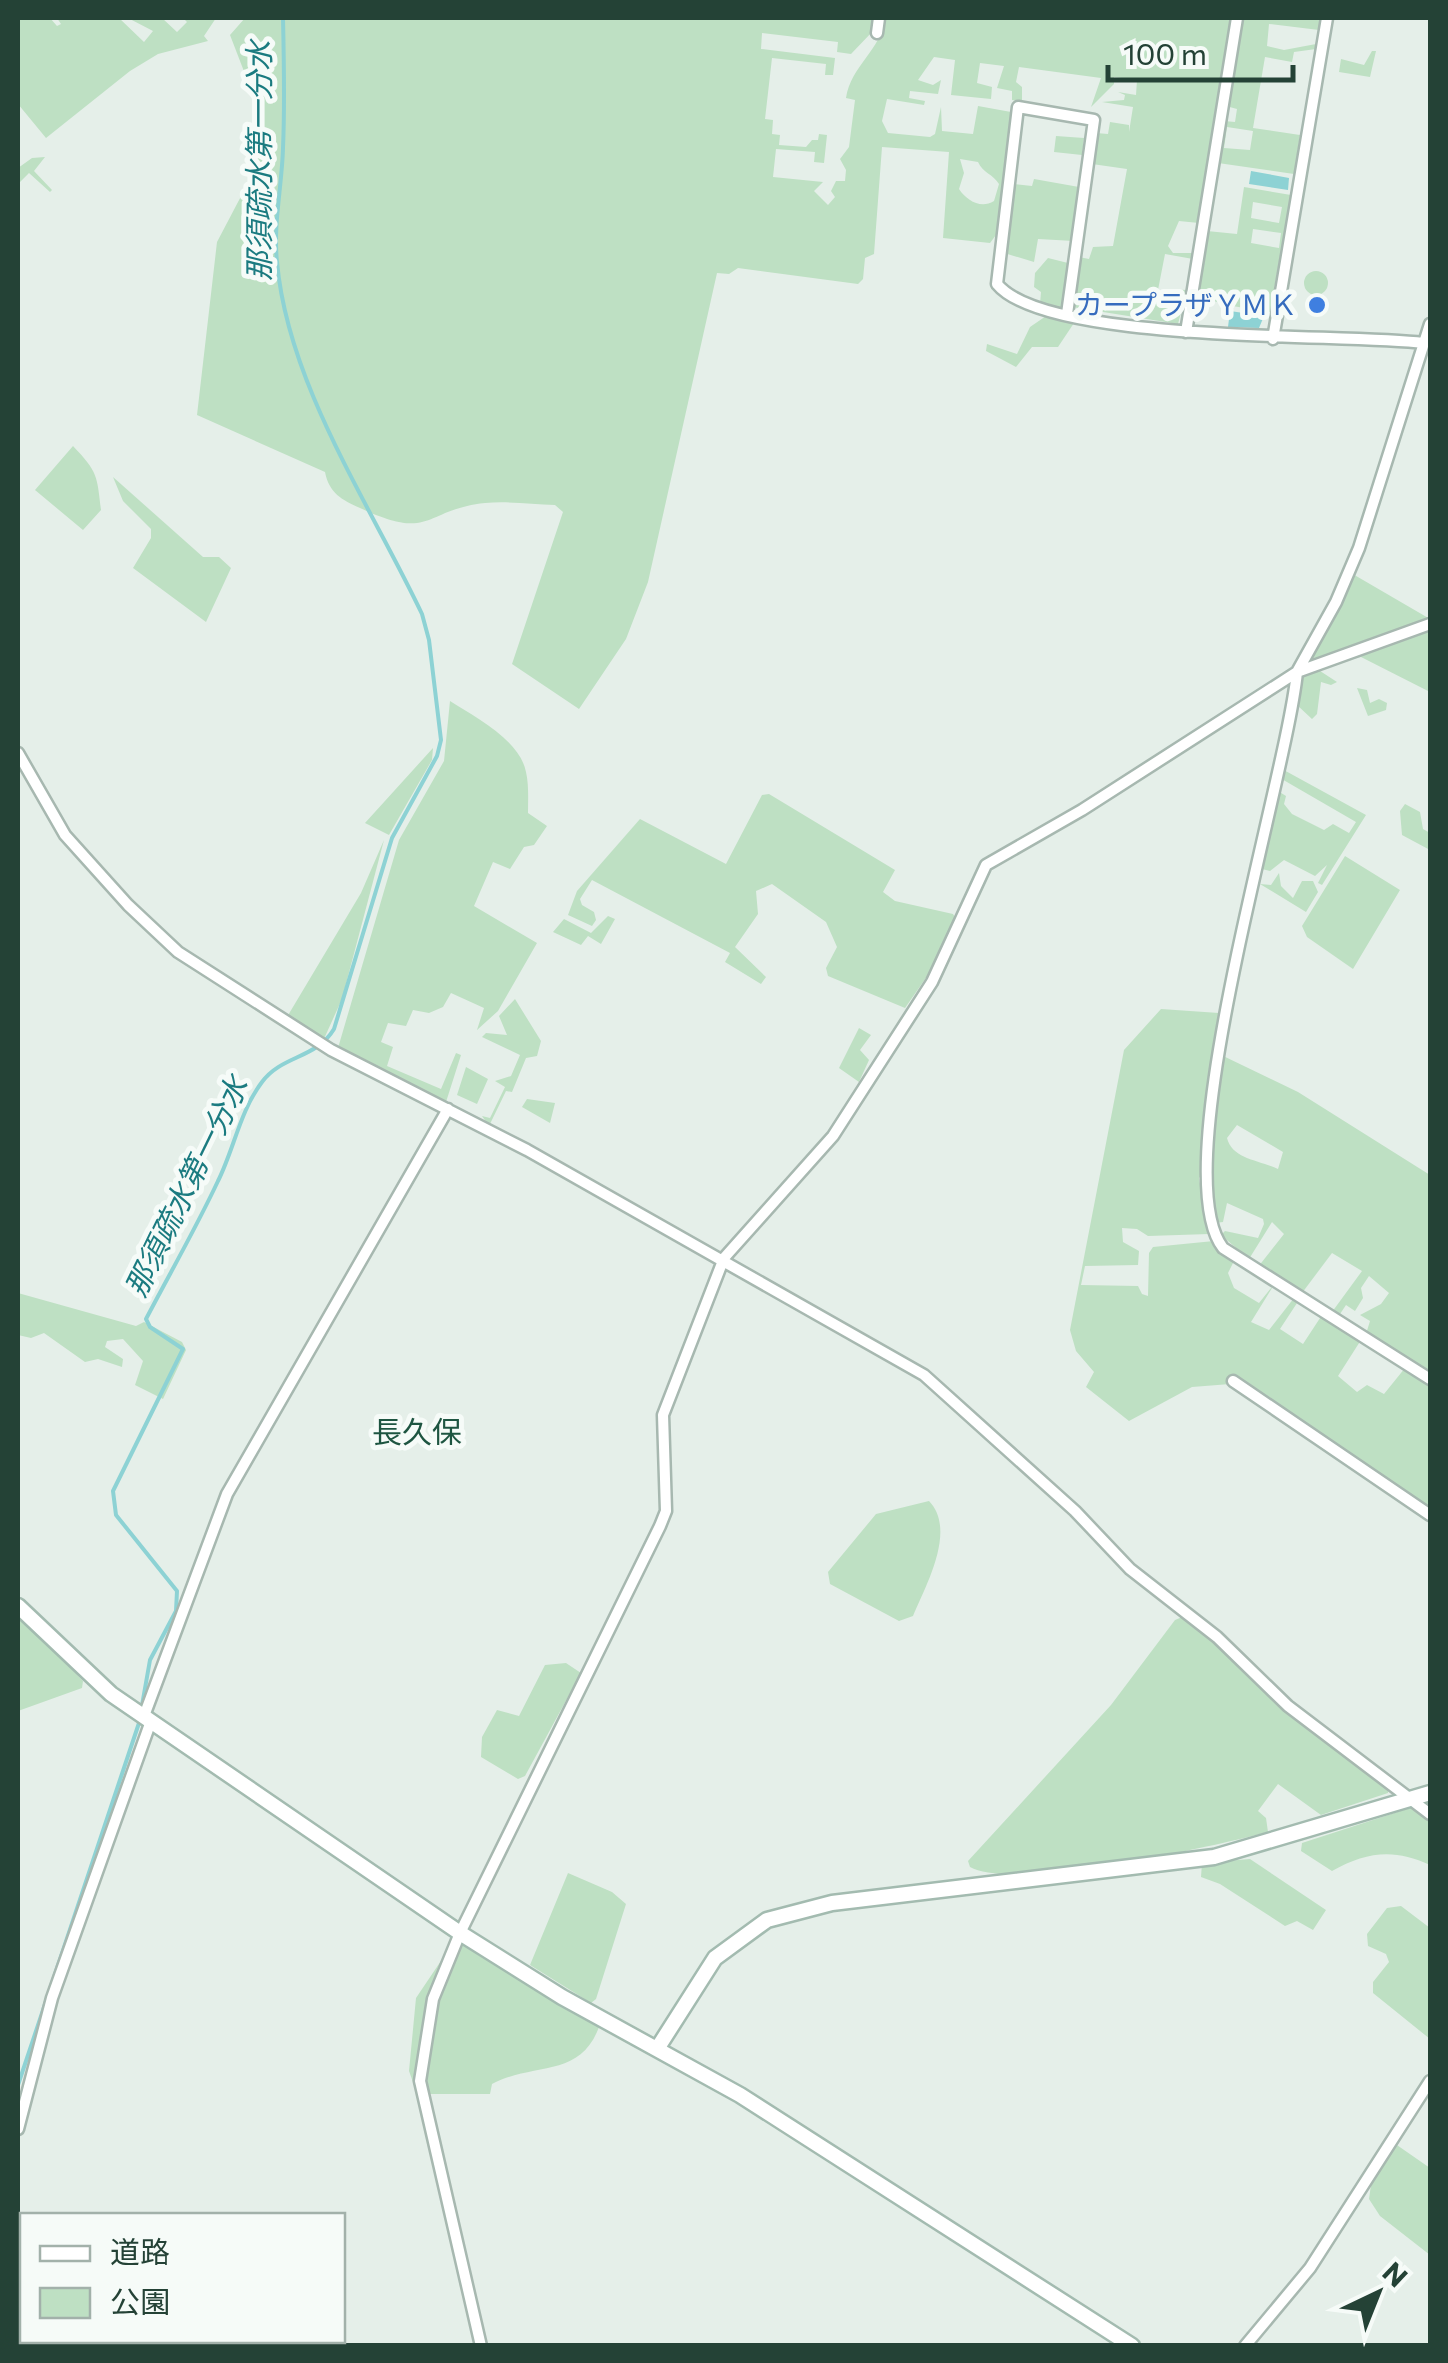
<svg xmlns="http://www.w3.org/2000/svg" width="1448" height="2363" viewBox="0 0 1448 2363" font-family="Commissioner,'Noto Sans JP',sans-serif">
	<rect width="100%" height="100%" fill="#e5efe9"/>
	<path fill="#bee0c3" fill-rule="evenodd" d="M18,18H50L57,26L61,24L57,18H119L144,42L153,31L128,18H162L177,32L187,22L183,18H216L204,36L208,41L158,54L130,71L46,138L18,104Z
		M245,18H874L873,31L851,54L837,52L838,42L762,33L761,49L835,58L833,75H825L826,64L772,58L765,119L773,120L772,134L780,135L779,145L806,147L812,140H818L819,134L827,135L824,163L814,162L815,152L776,149L773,177L823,182L814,191L828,205L835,197L831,191L836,181H845L846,170L840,159L849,147L855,100L846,98C851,65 881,51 885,18H1321L1319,30L1269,24L1267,46L1284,50L1316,44V49L1294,52L1292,62L1265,57L1253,128L1300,135L1294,174L1218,163L1224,121L1235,122L1237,109L1226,106L1199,223L1179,221L1168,246L1173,253H1193V259L1165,254L1157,295L1163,296L1167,289L1187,290L1178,324L1072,307L1079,257L1089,259L1093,247L1113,246L1127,169L1092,164L1096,133L1108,134L1110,122L1129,125V132L1133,107L1102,102L1124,100L1125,95L1118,92L1136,95L1137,80L1114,77V84L1091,107L1101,78L1019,67L1016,82L1022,87V102L1012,100V91L997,88L1004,66L980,63L977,83L992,87L991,99L951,95L955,60L934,57L918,80L933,85L941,80L938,94L910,91L909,98L925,101L924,105L887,99L882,121L888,133L930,137L935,134L941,107L942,131L973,134L978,106L1011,112L995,272L996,235L990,243L943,238L949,152L882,147L874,254L865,258L863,279L858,284L738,268L729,274L717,273L648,582L626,639L579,709L512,664L563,512L555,505C532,504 507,501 485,503C422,510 433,542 360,508C342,500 329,493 325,472L197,415L217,242L258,164L257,105L230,35ZM1227,127L1253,131L1250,150L1224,148ZM960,159L978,162C983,173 993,174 999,184L994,201C981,209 967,201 959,189L964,173Z
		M1372,51H1376L1370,77L1339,72L1341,59L1364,65Z
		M1056,136L1084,138L1082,155L1054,152Z
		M45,157L34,171L52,190L50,192L29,173L18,184V168L32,158Z
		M1034,179L1079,187L1074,241L1038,239L1034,262L1004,253L1013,184L1032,186Z
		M1244,187L1291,195L1270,312L1226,305L1196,295L1207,231L1237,234ZM1253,202L1282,207L1279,223L1251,218ZM1253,229L1281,233L1279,248L1251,243Z
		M1048,258L1072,264L1062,309L1040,304L1041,292L1034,287L1035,273Z
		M1304 283a12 12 0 1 1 24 0a12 12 0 1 1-24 0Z
		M1049,314L1076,320L1058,347H1032L1016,367L986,351L987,344L1017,354L1030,327Z
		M73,446C98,472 97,476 101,510L83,530L35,490Z
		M113,477L203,557H219L231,568L206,622L133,568L151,538V529L123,501Z
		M1351,573L1430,619V692L1361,657L1305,665L1343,575Z
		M1317,669L1337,682L1331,685L1321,682L1317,714L1312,719L1297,705L1302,676Z
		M1357,688L1367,690L1370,703L1379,699L1387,703L1386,710L1368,716Z
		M450,701C475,717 520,740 526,772C529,785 528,800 528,813L547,826L534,845L524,847L510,869L493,862L474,906L537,943L498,1011L477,1030L484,1008L451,993L443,1007L429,1013L413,1010L406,1026L388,1023L381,1042L393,1047L387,1066L441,1089L456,1053L461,1055L446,1102L338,1048L399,840L444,761Z
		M433,748L432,760L389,835L365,823Z
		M1282,769L1366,815L1322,885L1318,883L1327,865L1315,876L1284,860L1270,871L1262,869L1278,791L1286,796L1284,804L1292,814L1324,830L1333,824L1349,833L1356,822L1280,778Z
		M769,794L895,870L883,892L895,901L953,914L956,919L946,949L905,1008L828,976L826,968L837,947L826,922L772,884L756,891L758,914L735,947L766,977L761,984L725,962L730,953L592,880L580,899L582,905L594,912L596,920L592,926L568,915L577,891L640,819L726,864L762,795Z
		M1405,804L1420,812L1423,829L1430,833V850L1402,835L1400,811Z
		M384,840L342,999L323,1041L287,1017L361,893Z
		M1345,856L1400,890L1353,969L1307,937L1302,926Z
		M1279,873L1281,886L1293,898L1302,881H1313L1318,892L1306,912L1260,884L1271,885Z
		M608,916L615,919L601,944L588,936L581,945L553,932L564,919L591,933Z
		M515,999L541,1041L537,1056L526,1058L512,1092L506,1091L489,1126L482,1116L490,1118L505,1087L495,1081L511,1076L520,1055L482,1037L486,1033L507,1035L499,1016Z
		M1161,1009L1219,1013L1217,1053L1298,1092L1430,1175V1376L1366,1334L1370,1321L1360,1315L1381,1304L1389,1293L1369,1276L1361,1288L1363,1298L1355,1311L1346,1305L1338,1317L1332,1312L1362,1271L1332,1253L1302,1293L1258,1267L1284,1234L1272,1222L1249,1259L1221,1235L1225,1231L1258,1238L1264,1224L1263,1219L1227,1203L1223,1222L1215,1223L1208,1167L1199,1178L1209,1234L1148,1236L1137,1229L1122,1228L1123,1242L1139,1251L1138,1265L1085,1266L1081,1285L1138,1286L1142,1294L1148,1296L1149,1253L1153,1247L1214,1241L1235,1259L1228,1273L1234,1288L1259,1303L1275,1283L1251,1322L1269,1330L1294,1298L1299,1300L1280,1329L1303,1344L1322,1315L1361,1340L1338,1376L1357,1392L1367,1385L1384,1394L1405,1368L1430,1384V1510L1243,1383L1192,1387L1129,1421L1086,1387L1094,1372L1076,1351L1070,1330L1124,1050ZM1237,1125L1283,1152L1278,1169C1259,1160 1232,1159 1227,1138Z
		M859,1028L871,1035L860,1050L869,1060L859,1082L839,1068Z
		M466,1067L488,1079L477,1104L457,1095Z
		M527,1099L555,1103L550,1123L522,1107Z
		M18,1293L136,1326L144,1322L182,1342L186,1350L163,1399L135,1385L143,1361L123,1339L107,1341L105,1347L123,1359L122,1367L98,1359L85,1362L44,1333L31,1338L18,1335Z
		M929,1501C957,1530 926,1585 913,1616L899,1621L830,1584L828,1572L876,1514Z
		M18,1613L83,1681L82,1688L18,1711Z
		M1192,1613L1388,1788V1793L1321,1815L1278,1784L1258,1811L1266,1818L1268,1832C1215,1846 1013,1892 970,1867L968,1861L1111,1705L1175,1620Z
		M566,1663L581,1673L525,1776L518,1779L481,1757L482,1737L497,1710L519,1716L545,1665Z
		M1419,1805L1430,1808V1865C1394,1848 1366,1852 1332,1871L1301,1851L1302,1843Z
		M1250,1859L1326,1910L1313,1930L1297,1921L1285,1926L1220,1884L1201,1877L1202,1863Z
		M568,1873L612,1892L626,1904L596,1999L591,2003L530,1965Z
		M1401,1906L1430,1928V2039L1373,1993V1982L1389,1962L1386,1954L1368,1946L1367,1934L1387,1908Z
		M464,1942L599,2027C580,2079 532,2062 492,2084L490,2094H430L414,2085L409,2071L416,1998L453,1943Z
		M1394,2143L1430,2168V2255L1380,2216L1369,2199L1372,2178Z"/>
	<path fill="#8dd2d4" d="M1251,171L1289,178L1288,190L1249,184Z
		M1230,311L1264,316L1259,328L1228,327Z"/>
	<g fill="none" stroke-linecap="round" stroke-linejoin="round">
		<path stroke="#8dd2d4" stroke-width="4" d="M141,1711L150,1660L176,1611L177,1591L116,1515L113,1491L183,1349L150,1327L146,1319C170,1273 196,1228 218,1181C234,1149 240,1111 262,1082C282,1055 316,1059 334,1029L392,838L437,756L441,740L429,640L422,614C370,504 288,385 277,262C273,224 282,186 283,148C285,104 284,61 283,18
			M18,2085L140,1720"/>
		<defs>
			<path id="street" d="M877,33L879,18
				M1067,314L1094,120L1018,107L997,284C1046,344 1341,333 1423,343
				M1186,332L1237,18
				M1273,339L1327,18
				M1297,672C1286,782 1163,1172 1223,1248L1430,1379
				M1297,672L1430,624
				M18,753L65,835L128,905L178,952L331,1050L527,1150L924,1375L1075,1511L1130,1569L1217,1637L1288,1706L1430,1814
				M1233,1381L1430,1515
				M144,1716L227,1494L448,1109
				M18,2129L52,1998L151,1721
				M481,2346L420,2081L433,1999L460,1933L660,1526L666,1511L663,1415L724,1258L833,1136L932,982L986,865L1082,810L1297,672L1336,602L1359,548L1430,324
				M1245,2346L1310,2268L1430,2081"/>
			<path id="secondary" d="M18,1606L111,1694L460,1933L562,1997L740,2095L1132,2346
				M657,2049L715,1958L767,1920L832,1903L1214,1857L1430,1793"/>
		</defs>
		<use href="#street" stroke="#a7b8b0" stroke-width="15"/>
		<use href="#secondary" stroke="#a3bbb0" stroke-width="19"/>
		<use href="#street" stroke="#fff" stroke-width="10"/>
		<use href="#secondary" stroke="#fff" stroke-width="14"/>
	</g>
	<circle fill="#3f7fe0" stroke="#f6fbf8" stroke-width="4" cx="1317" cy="305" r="10"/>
	<g text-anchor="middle" stroke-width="10" stroke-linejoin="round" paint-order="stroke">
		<g font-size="28" fill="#366cbe" stroke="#f6fbf8" text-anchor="end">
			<text x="1297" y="315">カープラザＹＭＫ</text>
		</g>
		<g font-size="30" font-style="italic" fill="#1b7b80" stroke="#f6fbf8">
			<text transform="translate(260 161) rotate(-90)" y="10">那須疏水第一分水</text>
			<text transform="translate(187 1187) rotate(-64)" y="10">那須疏水第一分水</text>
		</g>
		<g font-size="30" fill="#1e5541" stroke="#f6fbf8">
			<text x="417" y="1443">長久保</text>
		</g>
	</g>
	<rect width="1448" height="2363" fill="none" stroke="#244236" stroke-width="40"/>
	<rect x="20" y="2213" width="325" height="130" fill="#f6fbf8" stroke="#a2b1aa" stroke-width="2.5"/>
	<rect x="40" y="2246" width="50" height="15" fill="#ffffff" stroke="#a2b1aa" stroke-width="2.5"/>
	<text x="110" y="2263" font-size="30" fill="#244236">道路</text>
	<rect x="40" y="2288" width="50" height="30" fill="#bee0c3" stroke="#a2b1aa" stroke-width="2.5"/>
	<text x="110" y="2313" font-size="30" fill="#244236">公園</text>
	<g transform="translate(1378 2293) rotate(43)" stroke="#f6fbf8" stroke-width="8" paint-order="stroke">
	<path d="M0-8L18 38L0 25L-18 38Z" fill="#244236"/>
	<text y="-15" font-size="28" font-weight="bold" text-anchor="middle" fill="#244236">N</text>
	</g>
	<path d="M1108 65v15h185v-15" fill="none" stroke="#244236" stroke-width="5"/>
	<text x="1123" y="65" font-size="30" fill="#244236" stroke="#f6fbf8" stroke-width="8" paint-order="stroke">100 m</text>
</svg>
